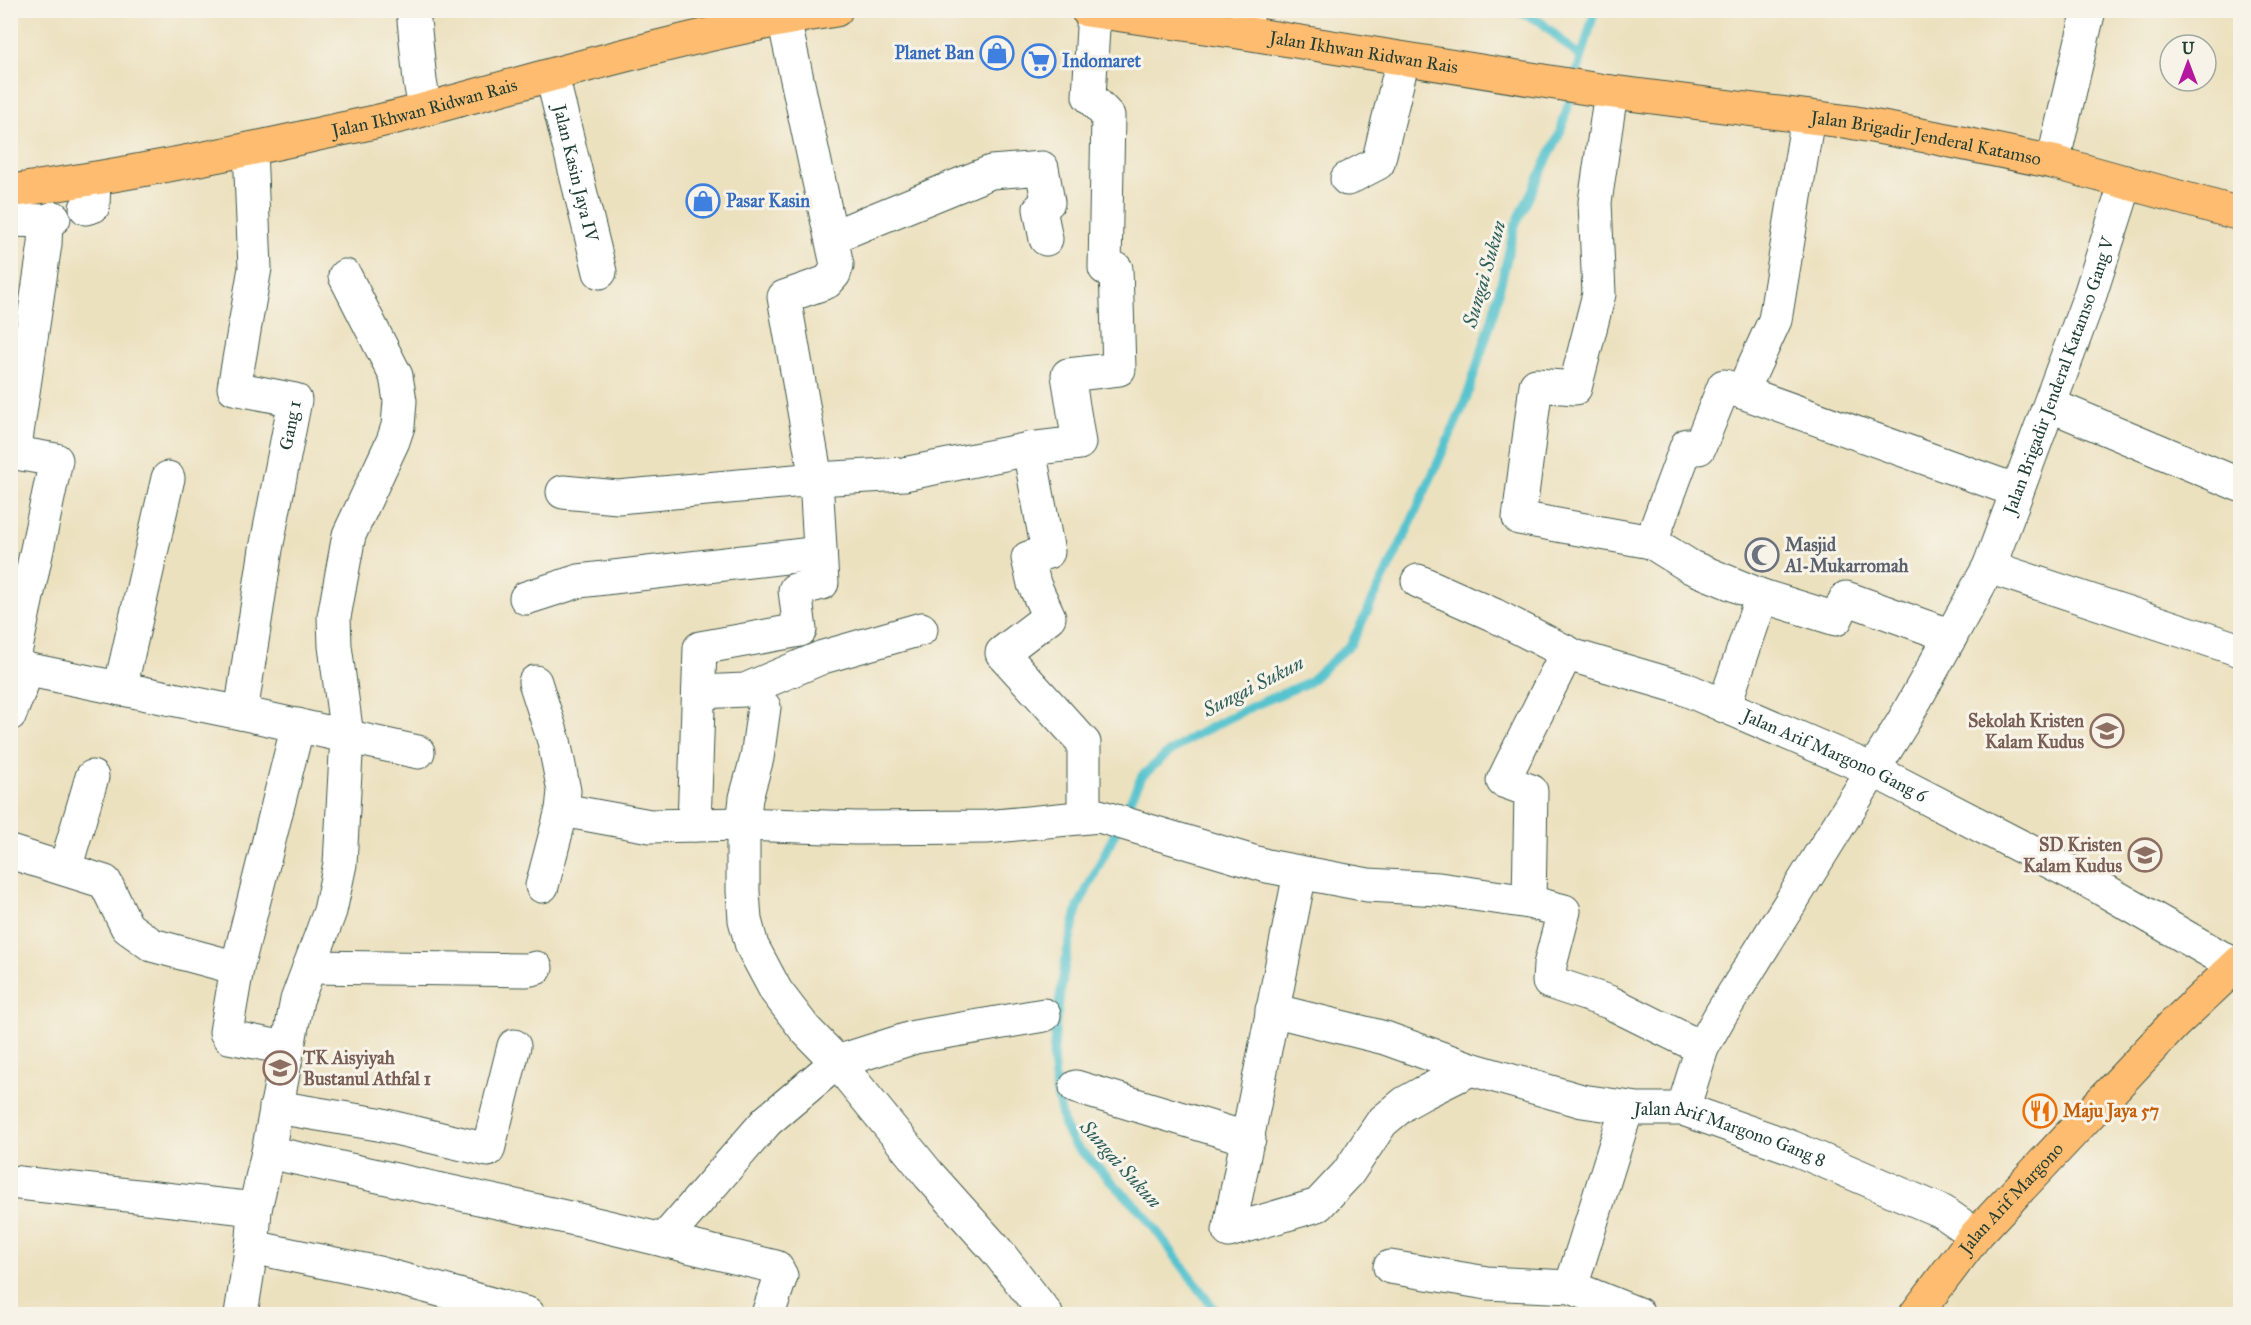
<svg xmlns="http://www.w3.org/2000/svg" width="2251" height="1325" viewBox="0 0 2251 1325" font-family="'IM FELL Great Primer',serif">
	<rect width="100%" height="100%" fill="#f7f3e8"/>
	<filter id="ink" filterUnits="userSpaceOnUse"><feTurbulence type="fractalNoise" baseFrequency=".0167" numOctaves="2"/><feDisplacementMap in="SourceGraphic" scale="12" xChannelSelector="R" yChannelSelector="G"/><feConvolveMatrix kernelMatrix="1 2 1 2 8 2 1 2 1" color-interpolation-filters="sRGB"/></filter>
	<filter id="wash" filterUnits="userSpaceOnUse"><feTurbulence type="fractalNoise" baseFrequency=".008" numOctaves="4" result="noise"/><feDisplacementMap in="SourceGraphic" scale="24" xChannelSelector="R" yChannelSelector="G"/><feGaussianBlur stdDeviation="1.35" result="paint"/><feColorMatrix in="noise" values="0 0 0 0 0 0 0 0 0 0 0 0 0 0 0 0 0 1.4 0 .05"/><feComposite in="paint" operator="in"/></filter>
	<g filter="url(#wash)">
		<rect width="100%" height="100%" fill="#ece1bf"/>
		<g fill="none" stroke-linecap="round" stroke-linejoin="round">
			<path stroke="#56c3ce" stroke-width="9" d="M1515,10L1541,22L1581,58
				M1123,816L1142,776L1167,754L1194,736L1253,706L1309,682L1351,644L1406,533L1466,400L1492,319L1515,226L1560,133L1595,10
				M1117,829L1078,907L1067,952L1056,1022L1053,1058L1056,1089L1064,1126L1073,1143L1143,1213L1218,1314"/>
		</g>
	</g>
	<g filter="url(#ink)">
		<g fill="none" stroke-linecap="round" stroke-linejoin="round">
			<defs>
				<g id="street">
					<path d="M413,10L420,81L425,109"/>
					<path d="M1245,33L1248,10"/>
					<path id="s1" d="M552,76L600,272"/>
					<path d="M1611,92L1595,202L1599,294L1575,388L1536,385L1519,518L1651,542"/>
					<path d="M2053,162L2089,10"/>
					<path d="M1347,179L1378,163L1403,59"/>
					<path d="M86,208L93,206L94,180"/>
					<path d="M10,220L46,221L54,218"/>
					<path d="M832,237L991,172L1042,168L1048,202L1040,209L1046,239"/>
					<path d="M1742,392L2017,491"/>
					<path d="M2050,405L2240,485"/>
					<path d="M10,452L56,460L12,667"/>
					<path d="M14,453L45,244L46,221"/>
					<path d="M563,492L618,497L816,479L904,474L1029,449"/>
					<path d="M1989,567L2240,650"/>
					<path id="s2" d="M1418,581L1494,615L1574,656L1683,688L1873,770L2097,886L2236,966"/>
					<path d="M1762,596L1691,567L1651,542L1687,445L1699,448L1724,386L1742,392L1775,320L1808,117"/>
					<path d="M526,598L579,581L820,553"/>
					<path d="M10,666L241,713L418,752"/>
					<path d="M535,682L554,741L564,791L562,810L542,886"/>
					<path d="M120,689L168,478"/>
					<path d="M699,692L745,690L823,657L921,629"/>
					<path d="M1724,706L1762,596L1836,619L1846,598L1951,636"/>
					<path d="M764,707L757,758L746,798L743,824V891L745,920L752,946L776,991L805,1029L837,1062L929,1175L997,1251L1046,1314"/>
					<path id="s3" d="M241,713L266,549L295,400L234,388L255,268L250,149"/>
					<path d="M10,714L27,671"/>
					<path d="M562,810L650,826L743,824L856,828L986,827L1099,816L1267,866L1368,885L1439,889L1529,902L1564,911L1550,965L1549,982L1609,1002L1702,1048"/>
					<path d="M1084,816V743L1002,653L1049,617L1034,584L1028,558L1048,552L1029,449L1079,443L1068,375L1119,369L1116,269L1105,268L1108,116L1089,96L1094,11"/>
					<path d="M694,825L700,648L800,630L795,590L822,583L816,479L784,297L827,282L834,274L837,265L784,19"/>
					<path d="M10,852L105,882L127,927L152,945L237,968"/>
					<path d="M65,869L92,777"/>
					<path d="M1300,873L1229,1231L1318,1205L1348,1173L1382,1122L1405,1103L1423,1093L1471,1069"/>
					<path d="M1529,902L1531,791L1503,781L1567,652"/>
					<path d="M309,967L527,970L536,968"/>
					<path id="s4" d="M1272,1010L1385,1038L1471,1069L1582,1101L1638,1109H1683L1791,1147L1943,1212L1976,1235"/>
					<path d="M286,1048L229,1037L226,1032L237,968L298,725"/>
					<path d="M1076,1087L1249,1139"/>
					<path d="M276,1107L378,1124L488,1150L514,1046"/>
					<path id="s5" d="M1683,1109L1702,1048L1721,1014L1903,722L1989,567L2089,298L2126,182"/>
					<path d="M268,1152L579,1220L776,1267L781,1276L768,1314"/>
					<path d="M10,1182L255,1209"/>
					<path d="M664,1240L767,1121L837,1062L915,1037L1044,1015"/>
					<path d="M252,1247L378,1273L528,1314"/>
					<path d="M1390,1267L1487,1283L1571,1287L1638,1314"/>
					<path d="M1571,1287L1627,1108"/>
					<path d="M241,1314L253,1238L255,1209L268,1152L297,1000L330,911L340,864L347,736L335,646L334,617L349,535L393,441L398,426L400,401L396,376L345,276"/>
				</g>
				<g id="primary">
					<path id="s6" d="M1087,10L1245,33L1605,91L1850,122L1937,138L2053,162L2240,214"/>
					<path id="s7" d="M10,191C108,178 205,159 301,138C338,129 375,123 412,113C552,75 692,33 836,10"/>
					<path id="s8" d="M1916,1314L1976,1235L2174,1024L2240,962"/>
				</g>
			</defs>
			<use href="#street" stroke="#3e5649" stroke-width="35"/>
			<use href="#primary" stroke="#3e5649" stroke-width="35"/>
			<use href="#street" stroke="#fff" stroke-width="33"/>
			<use href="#primary" stroke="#fdbc6f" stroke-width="33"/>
		</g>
	</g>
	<defs>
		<symbol id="shop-ring" viewBox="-11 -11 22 22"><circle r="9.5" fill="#f7f3e8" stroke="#3f7fe0" stroke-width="1.5"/><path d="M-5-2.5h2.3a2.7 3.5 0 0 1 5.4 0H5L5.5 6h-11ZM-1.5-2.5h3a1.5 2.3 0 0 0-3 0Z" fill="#3f7fe0"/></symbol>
		<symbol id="supermarket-ring" viewBox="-11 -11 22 22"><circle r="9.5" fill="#f7f3e8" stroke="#3f7fe0" stroke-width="1.5"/><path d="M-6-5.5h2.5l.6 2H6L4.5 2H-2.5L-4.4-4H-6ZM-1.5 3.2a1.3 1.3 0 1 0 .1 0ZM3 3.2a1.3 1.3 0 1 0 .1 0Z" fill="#3f7fe0"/></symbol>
		<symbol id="mosque-ring" viewBox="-11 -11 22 22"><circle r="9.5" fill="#f7f3e8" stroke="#6b7280" stroke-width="1.5"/><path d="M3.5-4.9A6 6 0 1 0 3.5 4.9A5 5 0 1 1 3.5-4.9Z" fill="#6b7280"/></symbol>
		<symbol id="school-ring" viewBox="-11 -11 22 22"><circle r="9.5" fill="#f7f3e8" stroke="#8d6e63" stroke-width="1.5"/><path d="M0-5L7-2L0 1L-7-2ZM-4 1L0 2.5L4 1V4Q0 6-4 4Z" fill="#8d6e63"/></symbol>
		<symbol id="restaurant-ring" viewBox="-11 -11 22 22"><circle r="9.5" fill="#f7f3e8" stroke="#e8710a" stroke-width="1.5"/><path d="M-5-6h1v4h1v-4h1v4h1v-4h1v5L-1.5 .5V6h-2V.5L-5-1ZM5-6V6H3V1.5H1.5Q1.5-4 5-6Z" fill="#e8710a"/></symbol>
	</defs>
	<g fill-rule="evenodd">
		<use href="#shop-ring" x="978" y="34" width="38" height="38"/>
		<use href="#supermarket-ring" x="1020" y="42" width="38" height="38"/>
		<use href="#shop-ring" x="684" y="182" width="38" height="38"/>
		<use href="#mosque-ring" x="1743" y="536" width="38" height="38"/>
		<use href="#school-ring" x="2088" y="712" width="38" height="38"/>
		<use href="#school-ring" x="2126" y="836" width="38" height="38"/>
		<use href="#school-ring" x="261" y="1049" width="38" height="38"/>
		<use href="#restaurant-ring" x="2021" y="1092" width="38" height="38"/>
	</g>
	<g text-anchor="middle" stroke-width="6" stroke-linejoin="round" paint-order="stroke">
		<g font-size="18" fill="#1f3d34" stroke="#f7f3e8">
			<text dy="6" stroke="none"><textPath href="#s6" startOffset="280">Jalan Ikhwan Ridwan Rais</textPath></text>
			<text dy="6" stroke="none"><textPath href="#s7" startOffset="423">Jalan Ikhwan Ridwan Rais</textPath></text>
			<text dy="6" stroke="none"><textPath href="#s6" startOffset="849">Jalan Brigadir Jenderal Katamso</textPath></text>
			<text dy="6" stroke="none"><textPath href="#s1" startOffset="100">Jalan Kasin Jaya IV</textPath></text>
			<text dy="6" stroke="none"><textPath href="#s5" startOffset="828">Jalan Brigadir Jenderal Katamso Gang V</textPath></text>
			<text dy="6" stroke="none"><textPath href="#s3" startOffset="292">Gang 1</textPath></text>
			<text dy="6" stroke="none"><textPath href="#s2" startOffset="453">Jalan Arif Margono Gang 6</textPath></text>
			<text dy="6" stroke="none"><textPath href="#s4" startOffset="476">Jalan Arif Margono Gang 8</textPath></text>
			<text dy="6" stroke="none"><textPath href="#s8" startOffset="150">Jalan Arif Margono</textPath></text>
		</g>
		<g font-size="18" font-weight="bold" fill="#366cbe" stroke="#f7f3e8" text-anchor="start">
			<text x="974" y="59" text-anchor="end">Planet Ban</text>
			<text x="1062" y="67">Indomaret</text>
			<text x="726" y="207">Pasar Kasin</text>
		</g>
		<g font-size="18" font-weight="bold" fill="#5b616d" stroke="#f7f3e8" text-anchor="start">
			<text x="1785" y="551">Masjid<tspan x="1785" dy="21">Al-Mukarromah</tspan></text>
		</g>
		<g font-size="18" font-weight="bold" fill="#785e54" stroke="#f7f3e8" text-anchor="end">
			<text x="2084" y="727">Sekolah Kristen<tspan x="2084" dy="21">Kalam Kudus</tspan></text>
			<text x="2122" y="851">SD Kristen<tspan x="2122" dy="21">Kalam Kudus</tspan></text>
			<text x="303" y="1064" text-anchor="start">TK Aisyiyah<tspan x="303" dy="21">Bustanul Athfal 1</tspan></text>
		</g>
		<g font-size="18" font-weight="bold" fill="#c56008" stroke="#f7f3e8" text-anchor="start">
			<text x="2063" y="1117">Maju Jaya 57</text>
		</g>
		<g font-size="20" font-style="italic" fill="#2d5e5a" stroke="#f7f3e8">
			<text transform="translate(1484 274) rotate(-74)" y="7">Sungai Sukun</text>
			<text transform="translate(1253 686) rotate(-27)" y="7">Sungai Sukun</text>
			<text transform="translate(1121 1164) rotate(48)" y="7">Sungai Sukun</text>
		</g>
	</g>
	<rect width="2251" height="1325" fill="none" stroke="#f7f3e8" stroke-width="36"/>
	<g transform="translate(2188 63)"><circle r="28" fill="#f7f3e8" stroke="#a1aaa0" stroke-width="1.5"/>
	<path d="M0-4.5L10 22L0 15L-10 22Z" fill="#b5179e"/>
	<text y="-9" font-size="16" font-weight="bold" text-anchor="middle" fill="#1f3d34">U</text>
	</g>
</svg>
